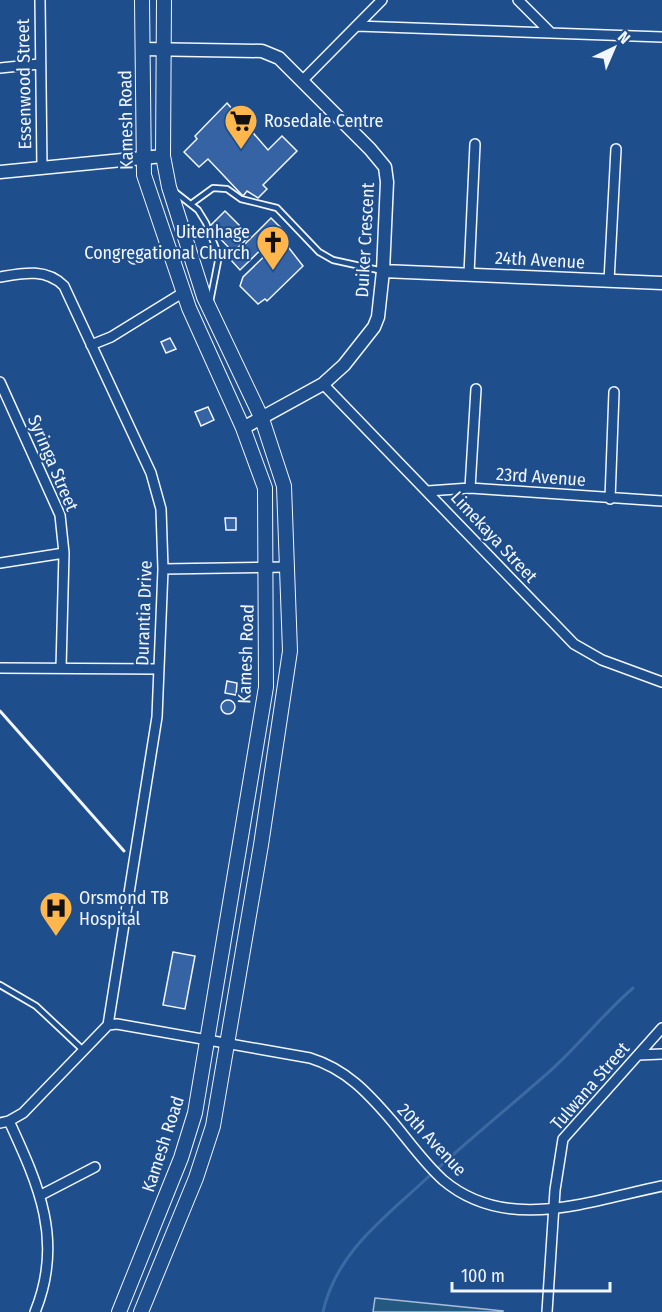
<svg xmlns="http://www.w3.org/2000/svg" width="662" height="1312" viewBox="0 0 662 1312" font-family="'Fira Sans Condensed',sans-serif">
	<rect width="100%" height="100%" fill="#1f4e8c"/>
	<path fill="#245a82" stroke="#a8bbd7" stroke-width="1.5" d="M375,1298L503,1311V1312H373Z"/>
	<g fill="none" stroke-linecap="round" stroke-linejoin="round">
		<path stroke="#3b69a3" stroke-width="3" d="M323,1312C336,1253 383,1219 425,1180C465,1143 508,1108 549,1072C579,1045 603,1014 633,988"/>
	</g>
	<path fill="#3563a3" stroke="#f2f6ff" stroke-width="1.5" d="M227,103L268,150L282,136L297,151L263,185L267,189L258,198L247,191L243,196L208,159L199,167L184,152L197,139L195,136Z
		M225,211L250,236L233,252L209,227Z
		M271,218L282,229L240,270L230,259Z
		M282,239L303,266L267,301L265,299L258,304L240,286L243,277Z
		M128 258a6 6 0 1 1 12 0a6 6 0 1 1-12 0Z
		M170,338L176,349L166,353L161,342Z
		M208,407L214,420L201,426L195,412Z
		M225,518H236V530H226Z
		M227,681L237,683L236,695L225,693Z
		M221 707a7 7 0 1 1 14 0a7 7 0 1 1-14 0Z
		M173,952L195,956L185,1009L163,1005Z"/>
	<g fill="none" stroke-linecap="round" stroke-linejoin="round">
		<defs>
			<path id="service" d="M175,192L198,210L206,223L219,256L210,302
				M191,204L213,188L227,189L241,199L277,208L319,252L333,260L383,271
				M0,985L36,1006L83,1050"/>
			<path id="minor" d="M40,0L42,168
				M518,0L550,32
				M357,26L662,37
				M0,68L39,64
				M302,81L382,0
				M469,274L475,144
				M0,277C23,273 46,268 64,286L151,473L161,509L163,569L157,717L108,1025
				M609,281L616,149
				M91,345L111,337L184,292
				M0,382L60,515L64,553L61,668
				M323,384L574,644L602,660L662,682
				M470,488L476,389
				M428,491L470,488L662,501
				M610,499L614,392
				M0,563L64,553
				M163,569L288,567
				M0,668L159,669
				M638,1055L662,1054
				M9,1121C39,1186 64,1241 35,1312
				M0,1123L9,1121L23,1113L108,1025L117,1024L310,1058C346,1069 368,1093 392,1121C408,1140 424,1163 443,1180C507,1234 589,1201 662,1186
				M41,1195L95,1167
				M547,1312L555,1190L563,1139L662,1028"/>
			<path id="tertiary" d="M143,49L262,51L279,58L370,149L385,167L387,182L383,271L378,317L374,327L344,365L323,384L243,428
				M0,172L163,156
				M383,271L662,283"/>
			<path id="secondary" d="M119,1312L181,1158L195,1113L266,687L265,488L243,428L189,308L144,175L142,0
				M141,1312L196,1178L213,1126L261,845L290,651L284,486L262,419L204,297L169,187L163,156L164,0"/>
		</defs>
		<use href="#service" stroke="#f2f6ff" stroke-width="8"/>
		<use href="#minor" stroke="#f2f6ff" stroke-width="12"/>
		<use href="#tertiary" stroke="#f2f6ff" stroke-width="15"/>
		<use href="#secondary" stroke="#f2f6ff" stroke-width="16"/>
		<use href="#service" stroke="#1f4e8c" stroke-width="4.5"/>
		<use href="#minor" stroke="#1f4e8c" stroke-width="9"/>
		<use href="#tertiary" stroke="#1f4e8c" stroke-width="12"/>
		<use href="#secondary" stroke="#1f4e8c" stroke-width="14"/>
		<path stroke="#f2f6ff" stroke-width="3" d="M0,711L124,851"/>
	</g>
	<defs>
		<symbol id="supermarket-pin" viewBox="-11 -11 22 30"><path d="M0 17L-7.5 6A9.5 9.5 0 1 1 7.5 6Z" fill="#ffb74d" stroke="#1f4e8c"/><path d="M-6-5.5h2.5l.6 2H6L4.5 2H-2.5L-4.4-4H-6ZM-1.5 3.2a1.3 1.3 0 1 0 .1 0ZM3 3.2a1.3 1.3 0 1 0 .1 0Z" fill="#111"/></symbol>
		<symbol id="church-pin" viewBox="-11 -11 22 30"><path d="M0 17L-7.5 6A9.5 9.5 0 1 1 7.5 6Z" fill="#ffb74d" stroke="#1f4e8c"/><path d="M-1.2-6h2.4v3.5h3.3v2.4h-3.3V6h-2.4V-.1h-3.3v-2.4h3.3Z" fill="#111"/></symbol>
		<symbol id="hospital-pin" viewBox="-11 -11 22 30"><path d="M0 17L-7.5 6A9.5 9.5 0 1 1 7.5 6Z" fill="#ffb74d" stroke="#1f4e8c"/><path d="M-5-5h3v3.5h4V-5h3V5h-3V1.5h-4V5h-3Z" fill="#111"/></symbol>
	</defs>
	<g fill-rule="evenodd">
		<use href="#supermarket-pin" x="222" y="102" width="38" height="52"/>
		<use href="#church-pin" x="254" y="223" width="38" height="52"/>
		<use href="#hospital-pin" x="37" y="889" width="38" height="52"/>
	</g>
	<g text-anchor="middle" stroke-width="4.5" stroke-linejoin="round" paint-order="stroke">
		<g font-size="18" fill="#f2f6ff" stroke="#1f4e8c">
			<text transform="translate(24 84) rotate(-91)" y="6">Essenwood Street</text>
			<text transform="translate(126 120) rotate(-91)" y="6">Kamesh Road</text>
			<text transform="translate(365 240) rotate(-87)" y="6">Duiker Crescent</text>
			<text transform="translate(540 260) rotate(3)" y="6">24th Avenue</text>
			<text transform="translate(53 463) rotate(67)" y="6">Syringa Street</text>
			<text transform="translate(541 477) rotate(4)" y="6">23rd Avenue</text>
			<text transform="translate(494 537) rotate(47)" y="6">Limekaya Street</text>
			<text transform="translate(144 613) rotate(-88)" y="6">Durantia Drive</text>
			<text transform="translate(246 654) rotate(-88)" y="6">Kamesh Road</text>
			<text transform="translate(590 1086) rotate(-49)" y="6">Tulwana Street</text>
			<text transform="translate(432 1140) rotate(47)" y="6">20th Avenue</text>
			<text transform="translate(163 1144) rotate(-72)" y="6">Kamesh Road</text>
		</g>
		<g font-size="18" fill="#f2f6ff" stroke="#1f4e8c" text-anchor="start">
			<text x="264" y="127">Rosedale Centre</text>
			<text x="250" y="238" text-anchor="end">Uitenhage<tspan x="250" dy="21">Congregational Church</tspan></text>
			<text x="79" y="904">Orsmond TB<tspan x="79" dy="21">Hospital</tspan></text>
		</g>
	</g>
	<g transform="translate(614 48) rotate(44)" stroke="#1f4e8c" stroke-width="4.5" paint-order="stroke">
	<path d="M0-4.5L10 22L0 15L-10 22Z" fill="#f2f6ff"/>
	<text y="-9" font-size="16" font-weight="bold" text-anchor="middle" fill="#f2f6ff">N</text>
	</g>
	<path d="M452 1282v9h158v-9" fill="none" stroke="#f2f6ff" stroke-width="3"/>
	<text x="461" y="1282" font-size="18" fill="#f2f6ff" stroke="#1f4e8c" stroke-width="4.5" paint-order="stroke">100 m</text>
</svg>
